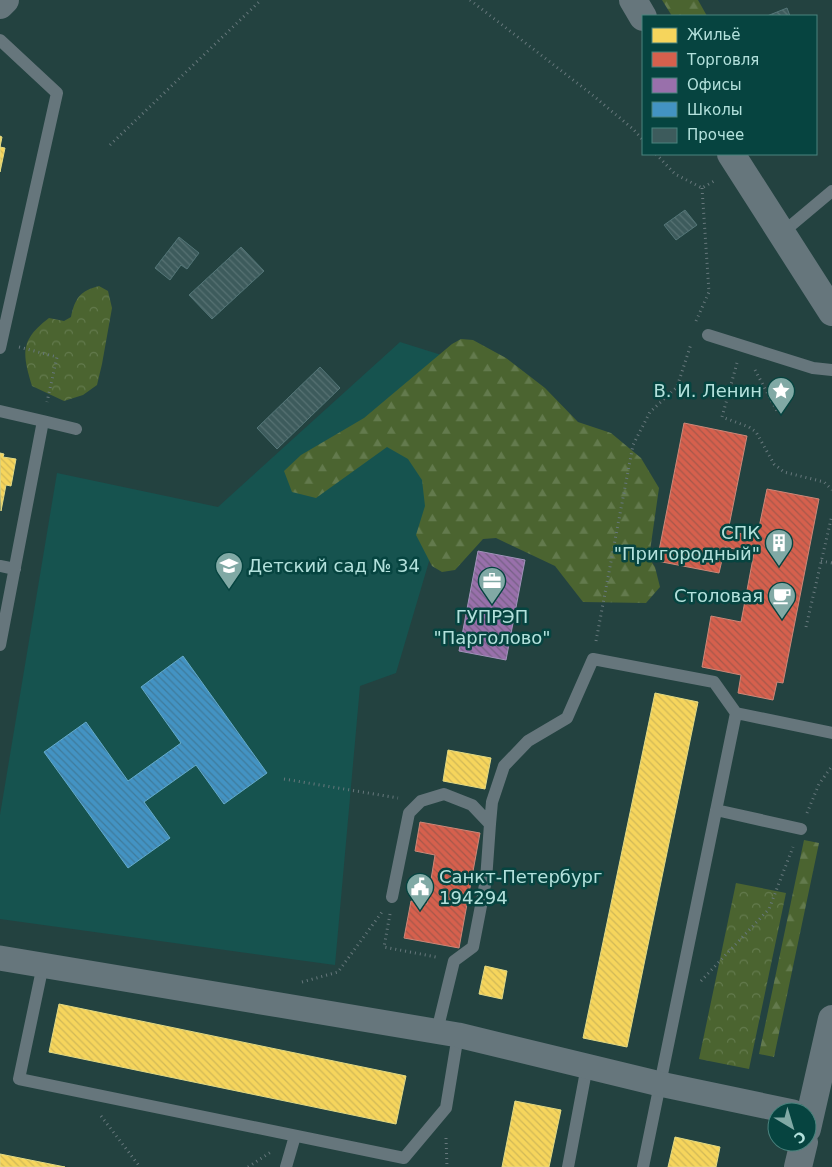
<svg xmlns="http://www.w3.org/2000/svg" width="832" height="1167" viewBox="0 0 832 1167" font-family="'DejaVu Sans',sans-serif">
	<defs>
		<pattern id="forest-firs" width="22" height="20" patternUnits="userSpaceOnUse" patternTransform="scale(1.25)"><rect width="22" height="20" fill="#4b6430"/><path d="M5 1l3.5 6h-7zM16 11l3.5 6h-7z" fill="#637a4d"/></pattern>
		<pattern id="park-crowns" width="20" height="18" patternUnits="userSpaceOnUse" patternTransform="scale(1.25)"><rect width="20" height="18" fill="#4b6430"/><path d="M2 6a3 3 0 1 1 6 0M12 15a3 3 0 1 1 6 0" fill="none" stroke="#637a4d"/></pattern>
		<pattern id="homes-back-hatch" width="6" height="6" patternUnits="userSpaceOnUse" patternTransform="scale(1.25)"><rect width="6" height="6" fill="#f6d55c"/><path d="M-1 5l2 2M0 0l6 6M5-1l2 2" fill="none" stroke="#d0b857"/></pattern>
		<pattern id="shops-back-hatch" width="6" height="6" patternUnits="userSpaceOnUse" patternTransform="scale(1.25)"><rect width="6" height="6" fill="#d6604d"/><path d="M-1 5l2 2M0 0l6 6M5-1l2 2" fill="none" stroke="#a6584a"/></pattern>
		<pattern id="offices-back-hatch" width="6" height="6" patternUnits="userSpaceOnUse" patternTransform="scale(1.25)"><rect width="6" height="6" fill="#9970ab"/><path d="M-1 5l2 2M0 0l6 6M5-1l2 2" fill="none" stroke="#766186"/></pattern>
		<pattern id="schools-back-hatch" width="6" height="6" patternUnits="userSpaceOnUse" patternTransform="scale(1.25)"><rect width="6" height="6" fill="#4393c3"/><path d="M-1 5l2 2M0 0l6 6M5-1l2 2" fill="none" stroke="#3f7b9c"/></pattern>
		<pattern id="building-back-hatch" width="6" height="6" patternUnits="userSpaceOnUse" patternTransform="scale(1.25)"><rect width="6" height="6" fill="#3d5b5c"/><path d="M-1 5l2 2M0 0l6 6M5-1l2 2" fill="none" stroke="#577273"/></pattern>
	</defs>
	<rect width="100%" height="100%" fill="#234240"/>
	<path fill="#16534f" d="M400,342L486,369L396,673L360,686L335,965L0,919V815L57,473L218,507Z"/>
	<path fill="url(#forest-firs)" d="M662,0H698L707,16H672Z
		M461,339L473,340L506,358L545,388L578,422L611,433L641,458L659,488L649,558L655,567L660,587L646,603L583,602L555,566L496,538L483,539L455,570L442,572L432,566L416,535L425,506L422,480L408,459L387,447L316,498L292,492L284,471L301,455L364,418L452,344Z
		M804,840L819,843L774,1057L759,1054Z"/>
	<path fill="url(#park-crowns)" d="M99,286L108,291L112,308L102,364L97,385L83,395L64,401L32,386C22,353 20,340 49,318L64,321L71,317C75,298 80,291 99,286Z
		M736,883L786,893L749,1069L699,1059Z"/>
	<path fill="url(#homes-back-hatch)" stroke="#e2d982" d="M0,136L2,137L0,147L5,148L0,172Z
		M0,453L4,454L3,457L16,459L11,486L6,485L1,511Z
		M655,693L698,702L627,1047L583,1038Z
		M448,750L491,758L485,789L443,781Z
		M485,966L507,971L502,999L479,994Z
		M59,1004L406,1076L396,1124L49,1052Z
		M515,1101L561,1110L549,1167H502Z
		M675,1137L720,1147L716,1167H668Z
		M0,1154L65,1167H0Z"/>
	<path fill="url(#shops-back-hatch)" stroke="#cc8778" d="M684,423L747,436L728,531L757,537L767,489L819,499L783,683L777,682L773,700L738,693L741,675L702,667L711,616L741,622L754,553L725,547L719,573L657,561Z
		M420,822L480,833L459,948L404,938L411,901L427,904L435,855L415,851Z"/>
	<path fill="url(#offices-back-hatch)" stroke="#a192ba" d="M478,551L525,560L506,660L459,651Z"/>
	<path fill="url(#schools-back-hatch)" stroke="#65aaca" d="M183,656L267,773L224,804L196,765L144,802L170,838L128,868L44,752L86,722L128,781L181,743L141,687Z"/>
	<path fill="url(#building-back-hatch)" stroke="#547678" d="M787,8L790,16H767Z
		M685,210L697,225L676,240L664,225Z
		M179,237L199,253L187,269L181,265L170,280L155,268Z
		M241,247L264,271L212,319L189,295Z
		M320,367L340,388L277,449L257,428Z"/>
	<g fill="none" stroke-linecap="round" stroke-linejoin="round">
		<path stroke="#67787c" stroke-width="3" stroke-dasharray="1 4" stroke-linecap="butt" d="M470,0L590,93L633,129L643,140
			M110,145L261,0
			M656,154L675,174L702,188L716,180
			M696,321L709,292L702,188
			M19,347L57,357L47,402
			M737,363L722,417L749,427L756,432L774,464L784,472L824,482L832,490
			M755,370L777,411
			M821,561L832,563
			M806,627L832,515
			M596,641L633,445L650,412L677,387L691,344
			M284,779L398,798
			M807,813L819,784L832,766
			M390,914L384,947L436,957
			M701,981L769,909L793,847
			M302,982L338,972L382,912
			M101,1116L140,1167
			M446,1138L447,1167
			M248,1167L271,1152"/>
		<path stroke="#66767c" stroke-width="12" d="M0,40L57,93L0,348
			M782,233L832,191
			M708,335L813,368L832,370
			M0,411L43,421L0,645
			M43,421L76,429
			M0,566L15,569
			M716,810L801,829
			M490,824L492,802L504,766L528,741L567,718L593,659L714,682L736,713
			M392,897L409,813L421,801L444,794L472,805L490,824L486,880L473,947L454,961L437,1031
			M43,965L19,1079L404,1158L446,1108L458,1035
			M286,1167L295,1136
			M568,1167L587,1066
			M643,1167L736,713L832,733"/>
		<path stroke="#66767c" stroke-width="25" d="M0,958L458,1035L660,1084L793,1112"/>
		<path stroke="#66767c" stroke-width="28" d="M633,0L643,17
			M0,5L5,0
			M731,154L832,312
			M807,1129L832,1019
			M798,1167L804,1142"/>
	</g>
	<defs>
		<symbol id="sight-pin" viewBox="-11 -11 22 30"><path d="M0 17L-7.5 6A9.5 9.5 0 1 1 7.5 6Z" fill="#81a9a5" stroke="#064440"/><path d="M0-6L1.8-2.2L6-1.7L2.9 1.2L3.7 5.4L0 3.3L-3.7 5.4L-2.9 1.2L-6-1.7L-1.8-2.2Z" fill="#fff"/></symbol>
		<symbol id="building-pin" viewBox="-11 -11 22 30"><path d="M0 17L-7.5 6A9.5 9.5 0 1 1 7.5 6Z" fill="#81a9a5" stroke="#064440"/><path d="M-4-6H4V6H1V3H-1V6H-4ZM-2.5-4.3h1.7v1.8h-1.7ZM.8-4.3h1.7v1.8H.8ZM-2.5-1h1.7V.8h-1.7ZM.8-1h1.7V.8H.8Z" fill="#fff"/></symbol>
		<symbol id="school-pin" viewBox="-11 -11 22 30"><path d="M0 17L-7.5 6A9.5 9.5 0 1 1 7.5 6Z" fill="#81a9a5" stroke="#064440"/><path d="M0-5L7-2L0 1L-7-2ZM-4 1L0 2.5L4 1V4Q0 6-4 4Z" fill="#fff"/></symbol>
		<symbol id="office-pin" viewBox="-11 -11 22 30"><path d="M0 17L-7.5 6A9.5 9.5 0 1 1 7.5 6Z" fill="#81a9a5" stroke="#064440"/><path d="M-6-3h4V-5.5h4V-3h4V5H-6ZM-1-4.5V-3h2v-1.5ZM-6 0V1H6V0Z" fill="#fff"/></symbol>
		<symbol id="cafe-pin" viewBox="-11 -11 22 30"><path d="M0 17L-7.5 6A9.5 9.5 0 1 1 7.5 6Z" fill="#81a9a5" stroke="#064440"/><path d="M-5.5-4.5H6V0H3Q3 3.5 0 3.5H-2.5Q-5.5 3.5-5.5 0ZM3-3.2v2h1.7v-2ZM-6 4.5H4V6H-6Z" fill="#fff"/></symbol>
		<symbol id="civic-pin" viewBox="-11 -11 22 30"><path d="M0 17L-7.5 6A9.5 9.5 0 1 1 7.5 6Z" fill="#81a9a5" stroke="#064440"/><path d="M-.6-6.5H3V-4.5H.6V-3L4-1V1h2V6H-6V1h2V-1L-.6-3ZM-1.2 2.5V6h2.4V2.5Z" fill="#fff"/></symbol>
	</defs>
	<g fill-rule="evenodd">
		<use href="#sight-pin" x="765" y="375" width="32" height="43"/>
		<use href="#building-pin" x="763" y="527" width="32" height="43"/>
		<use href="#school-pin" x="213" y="550" width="32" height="43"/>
		<use href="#office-pin" x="476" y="565" width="32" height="43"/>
		<use href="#cafe-pin" x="766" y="580" width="32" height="43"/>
		<use href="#civic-pin" x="404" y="871" width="32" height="43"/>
	</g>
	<g text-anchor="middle" stroke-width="5" stroke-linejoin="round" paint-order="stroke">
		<g font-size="18" fill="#b3e1dc" stroke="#064440" text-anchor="end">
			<text x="762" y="397">В. И. Ленин</text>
			<text x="760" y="539">СПК<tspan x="760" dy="21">"Пригородный"</tspan></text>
			<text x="248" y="572" text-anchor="start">Детский сад № 34</text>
			<text x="763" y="602">Столовая</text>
			<text x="492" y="623" text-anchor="middle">ГУПРЭП<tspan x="492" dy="21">"Парголово"</tspan></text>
			<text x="439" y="883" text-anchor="start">Санкт-Петербург<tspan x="439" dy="21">194294</tspan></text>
		</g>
	</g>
	<rect x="642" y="15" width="175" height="140" fill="#064440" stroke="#4b837e"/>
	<rect x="652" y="28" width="25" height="15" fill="#f6d55c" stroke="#4b837e"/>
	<text x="687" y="40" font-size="15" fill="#b3e1dc">Жильё</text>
	<rect x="652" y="52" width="25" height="15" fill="#d6604d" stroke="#4b837e"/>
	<text x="687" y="65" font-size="15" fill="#b3e1dc">Торговля</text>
	<rect x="652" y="78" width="25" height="15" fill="#9970ab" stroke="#4b837e"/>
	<text x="687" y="90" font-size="15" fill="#b3e1dc">Офисы</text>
	<rect x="652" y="102" width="25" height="15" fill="#4393c3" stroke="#4b837e"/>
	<text x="687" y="115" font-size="15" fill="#b3e1dc">Школы</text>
	<rect x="652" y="128" width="25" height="15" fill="#3d5b5c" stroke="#4b837e"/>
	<text x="687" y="140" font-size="15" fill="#b3e1dc">Прочее</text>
	<g transform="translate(792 1127) rotate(142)"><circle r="24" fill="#064440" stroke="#4b837e"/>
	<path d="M0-4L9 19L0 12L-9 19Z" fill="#81a9a5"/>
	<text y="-8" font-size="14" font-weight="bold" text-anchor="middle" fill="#b3e1dc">С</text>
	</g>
</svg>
